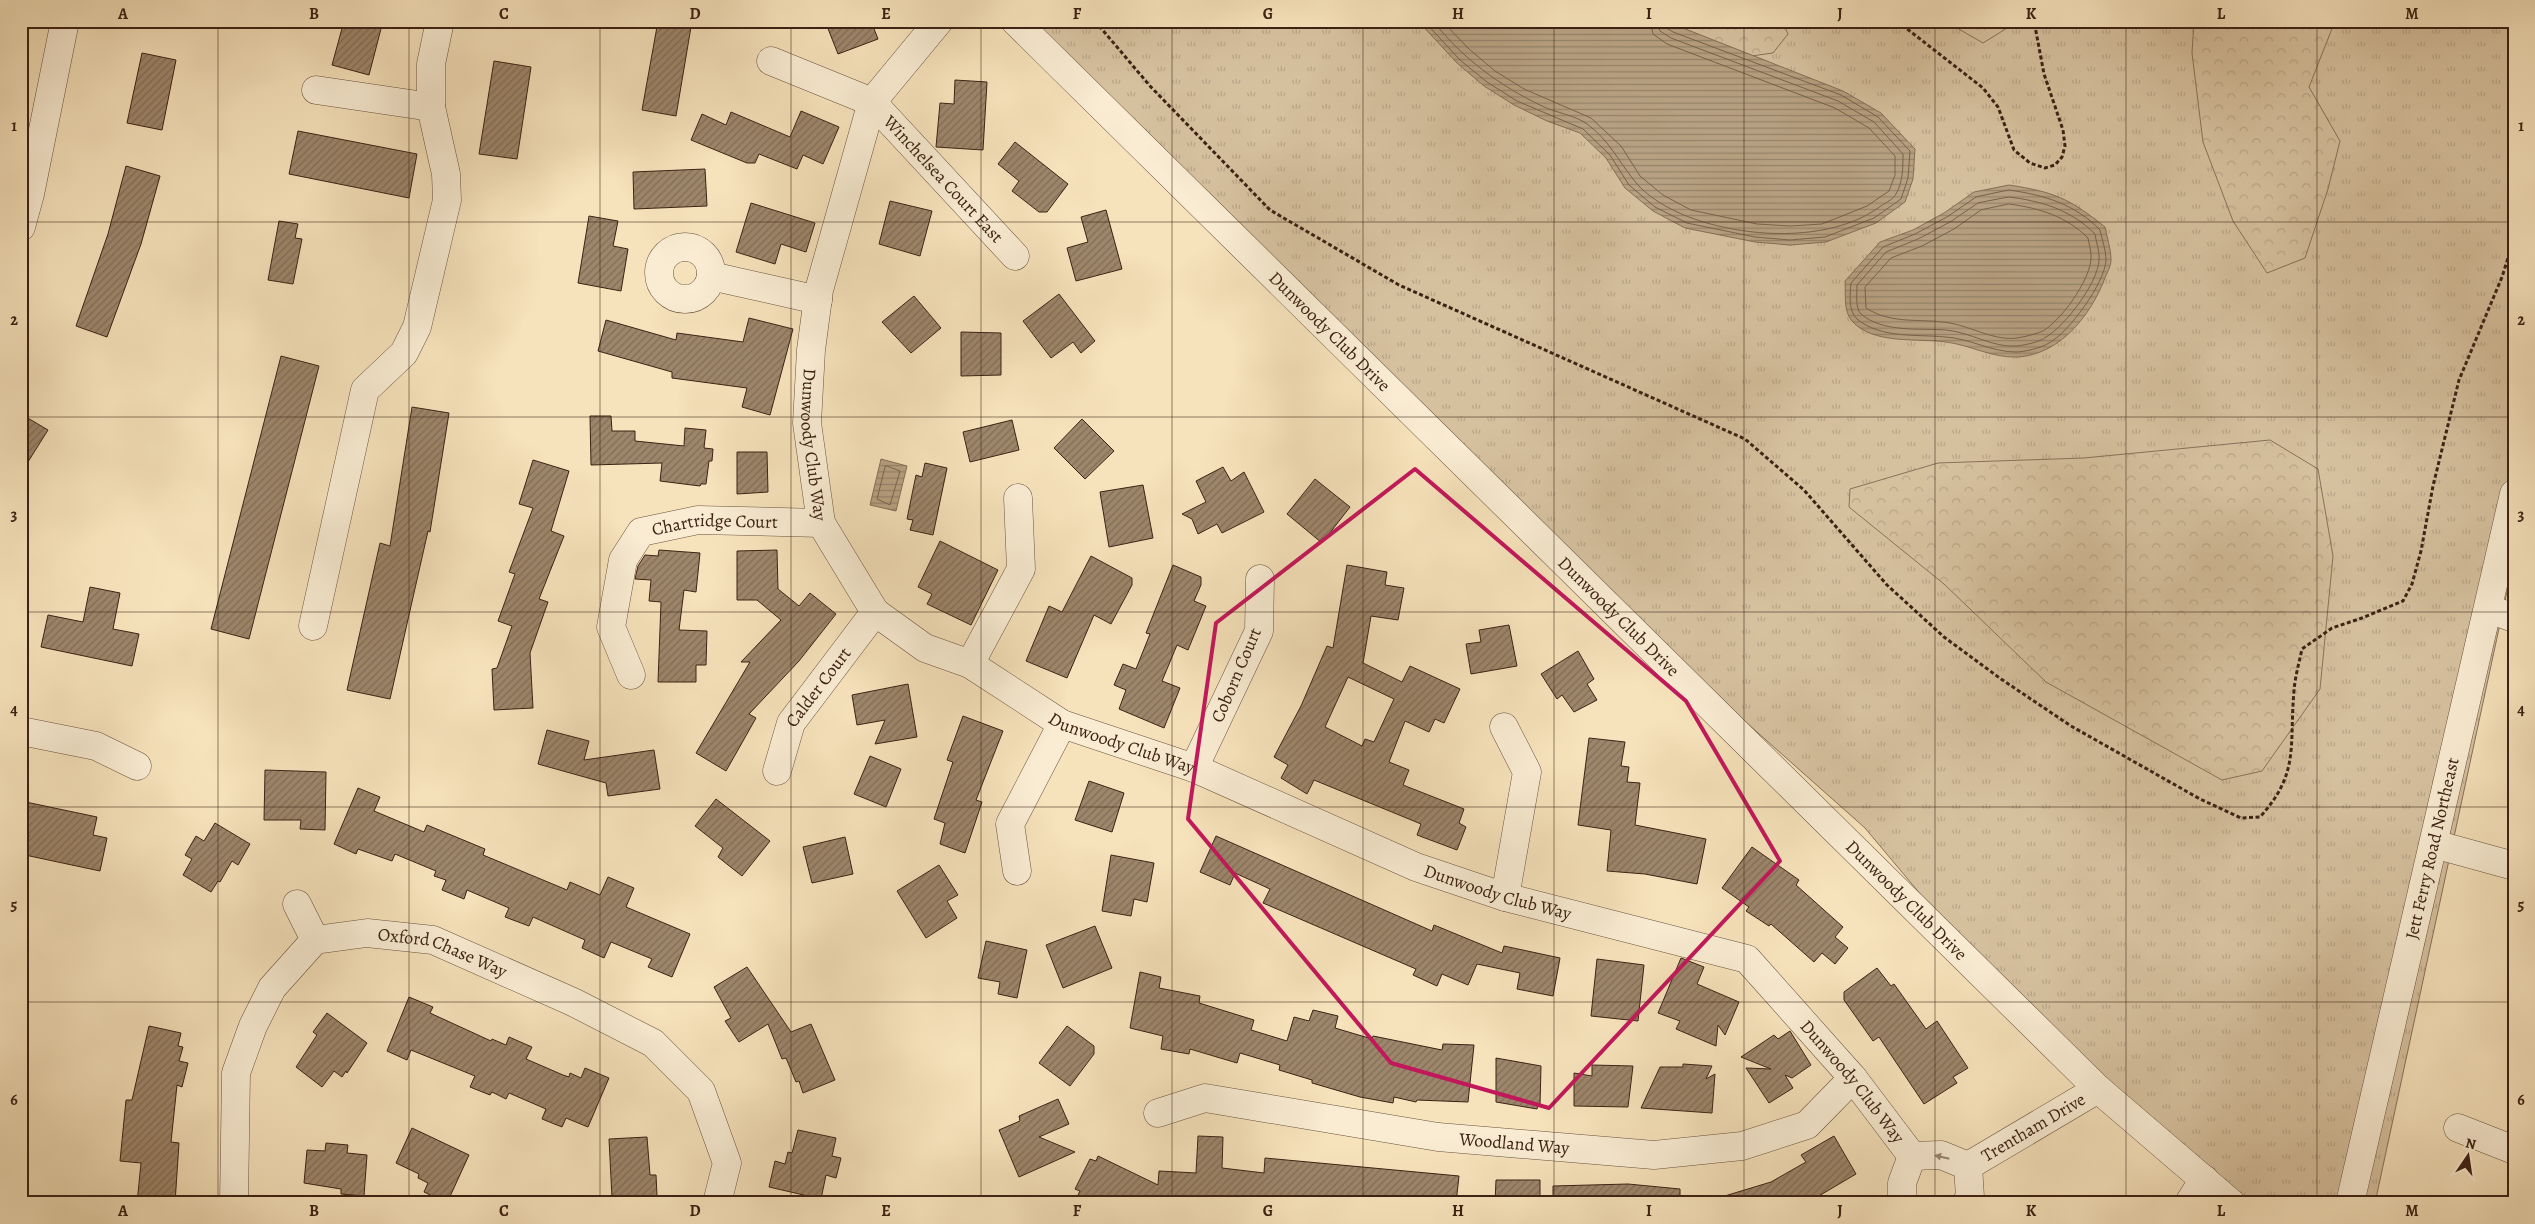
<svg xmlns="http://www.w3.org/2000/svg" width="2535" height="1224" viewBox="0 0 2535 1224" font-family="Alegreya,serif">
	<defs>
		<pattern id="grass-tufts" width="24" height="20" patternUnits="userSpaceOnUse" patternTransform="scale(1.25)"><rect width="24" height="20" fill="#d6c19f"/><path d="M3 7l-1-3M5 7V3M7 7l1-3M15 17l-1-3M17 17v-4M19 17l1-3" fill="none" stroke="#b9a688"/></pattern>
		<pattern id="forest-crowns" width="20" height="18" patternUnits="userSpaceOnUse" patternTransform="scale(1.25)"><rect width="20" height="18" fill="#d6c19f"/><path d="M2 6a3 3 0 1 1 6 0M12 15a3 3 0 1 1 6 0" fill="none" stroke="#b9a688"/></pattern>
		<pattern id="water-rules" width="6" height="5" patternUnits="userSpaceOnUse" patternTransform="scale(1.25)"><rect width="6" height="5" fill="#b7a182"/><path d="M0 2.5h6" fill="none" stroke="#968369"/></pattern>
		<pattern id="building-hatch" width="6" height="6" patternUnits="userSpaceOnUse" patternTransform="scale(1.25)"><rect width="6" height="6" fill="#9d866b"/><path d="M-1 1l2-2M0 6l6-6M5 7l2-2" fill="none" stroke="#816d57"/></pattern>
	</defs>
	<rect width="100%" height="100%" fill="#f6e2bb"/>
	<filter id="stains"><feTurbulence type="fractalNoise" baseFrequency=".004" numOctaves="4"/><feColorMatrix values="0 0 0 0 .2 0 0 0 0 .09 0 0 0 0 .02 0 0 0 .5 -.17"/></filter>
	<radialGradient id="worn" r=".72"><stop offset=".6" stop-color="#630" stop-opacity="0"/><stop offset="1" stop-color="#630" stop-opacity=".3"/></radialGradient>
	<path fill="url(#grass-tufts)" stroke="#89725a" d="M1010,21H2514V559L2375,1203H2235L2081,1086L1865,828L1569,565Z"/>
	<path fill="url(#forest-crowns)" stroke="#89725a" d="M1665,21H1782L1788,34L1773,53L1751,56Z
		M1945,21H2011L2012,25L1983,43Z
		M2194,21H2335L2309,87L2340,141L2328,189L2305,258L2267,273L2233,221L2203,142L2192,53Z
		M2270,440L2318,469L2333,556L2320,689L2262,771L2222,780L2046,682L1944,584L1849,507L1850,489L1938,463L2084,458Z"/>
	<path fill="url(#water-rules)" stroke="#866e56" d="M1418,21H1665L1843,91L1881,113L1915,149L1913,179L1905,202L1876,223L1826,242L1790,245L1755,242L1685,228L1653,211L1625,188L1606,158L1580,133L1547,121L1514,105L1484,86L1457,63Z
		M2009,185C2054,192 2069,198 2105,227C2107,237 2111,250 2111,260C2111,266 2107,273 2105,278C2091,315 2060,355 2017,357C1992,358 1970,345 1946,342C1919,338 1873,345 1852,321C1843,311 1846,293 1845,281L1880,242L1913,230L1944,213L1974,192Z
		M881,459L907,466L896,511L870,505Z"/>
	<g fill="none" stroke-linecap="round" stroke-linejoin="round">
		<path stroke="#7a624b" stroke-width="1" d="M1424,21L1460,60L1487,82L1517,101L1583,129L1610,155L1629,185L1655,207L1687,223L1755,237L1790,240L1825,237L1874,218L1901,199L1908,178L1910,151L1878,117L1841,95L1673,32L1665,27L1663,21
			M1433,21C1462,58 1500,86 1542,106C1556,113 1575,115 1587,124C1608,139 1618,160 1633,179C1645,196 1670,210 1689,217C1744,238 1828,243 1878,208C1883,204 1893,200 1896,194C1903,182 1903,167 1903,154L1874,122L1838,101L1671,38L1660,31L1657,21
			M1442,21L1469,49L1495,71L1524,89L1591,118L1621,146L1640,176L1663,195L1691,210L1757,224L1790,226L1822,224L1867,206L1889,191L1895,175V156L1869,128L1835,108L1667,44L1653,34L1650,21
			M2009,190C2044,195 2075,204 2100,230C2102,239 2106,251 2106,260C2105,283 2069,332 2049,343C2041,348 2024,352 2016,352C1991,352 1969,338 1945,337C1917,334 1881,339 1857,319C1848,311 1850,293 1851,283L1883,247L1915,234L1947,217L1976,197Z
			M2009,197C2042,201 2071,210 2095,234C2096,242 2100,252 2099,260C2098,283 2065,326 2046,337C2040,342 2025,345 2017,346C1993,348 1970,332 1946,330C1920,328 1883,333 1861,314C1855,308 1857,293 1857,285L1886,252L1918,239L1950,222L1978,203Z
			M2009,204C2039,208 2066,216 2088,238C2089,244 2092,254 2091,260C2088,283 2062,319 2043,331C2036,334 2024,337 2017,338C1995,341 1972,327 1950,323C1921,318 1892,325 1866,308L1865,287L1891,258L1922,246L1954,229L1981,210Z
			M887,466L900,471L890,505L877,499L885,467Z"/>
	</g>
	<path fill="url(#building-hatch)" stroke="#3c2214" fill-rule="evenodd" d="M344,21H383L369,75L332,65Z
		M658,21H692L676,116L642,110Z
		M825,21H871L878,39L838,54Z
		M142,53L176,60L162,130L127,123Z
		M494,61L531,67L517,159L479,154Z
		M955,80L987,82L983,150L936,147L940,103L954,104Z
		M801,111L839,127L823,164L803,155L797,169L759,154L755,163H747L691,140L702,114L726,125L731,112L790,137Z
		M298,131L417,154L409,198L289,174Z
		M1015,142L1068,184L1047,212H1039L1012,191L1019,181L998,164Z
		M126,166L160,176L141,244L107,337L76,326L108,234Z
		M705,169L707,206L634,209L633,172Z
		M890,201L932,211L920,256L879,244Z
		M751,203L815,223L806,252L781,244L775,264L736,252Z
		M1106,210L1122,269L1076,281L1067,248L1088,242L1081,217Z
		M589,216L618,221L613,246L628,249L621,291L578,283Z
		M279,221L298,224L295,238L302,239L293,284L268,280Z
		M1059,294L1095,341L1081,353L1073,342L1051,358L1023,321Z
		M914,296L941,328L911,353L882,322Z
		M749,318L793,329L770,415L742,407L747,388L672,378V372L598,351L606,320L676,340L677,333L743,342Z
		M961,332L1001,333V375L961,376Z
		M281,356L319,366L249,639L211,629Z
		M412,407L449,413L430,532L428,531L390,699L347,690L380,543L390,546Z
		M21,414L48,430L21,473Z
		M590,416H611L612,431H635V441L684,446L685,428L706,430L704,448L713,449L712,461H709L706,484H701L700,486L660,481L662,463L591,465Z
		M1082,419L1114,451L1085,479L1054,448Z
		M1012,420L1019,450L970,462L963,432Z
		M737,452H767L768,492L737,494Z
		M533,460L569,471L551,531L564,536L539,599L548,602L530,653L533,708L494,710L492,669L497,668L512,626L498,621L515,574L509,572L533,508L519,504Z
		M925,463L947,468L933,535L910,530L913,520L907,519L916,475L922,477Z
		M1223,467L1231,481L1244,472L1264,512L1222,533L1217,524L1198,534L1192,519L1182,514L1206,502L1196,481Z
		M1315,479L1350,507L1322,543L1287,514Z
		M1143,485L1153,538L1109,547L1100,492Z
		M940,541L998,570L971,625L927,604L932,594L918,587Z
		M659,550L700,553L696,592L684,590L679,630L707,631L706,665H696V682H658L661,602L649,601L651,580L635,579L638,566L645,555L658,556Z
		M777,550L778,589L799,606L810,593L836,614L799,661L749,714L756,718L726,771L696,753L750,662H741L781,620L757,600H737V551Z
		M1091,556L1132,578V585L1111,624L1094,615L1067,678L1026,661L1049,606L1062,612Z
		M1173,565L1201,577V585L1194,601L1206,606L1188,650L1177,645L1162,681L1180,688L1164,728L1119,709L1126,690L1114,685L1123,664L1136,669L1150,634L1146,633Z
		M1347,565L1387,572L1385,585L1404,588L1398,620L1371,616L1363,663L1402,682L1410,666L1460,689L1444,723L1435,719L1429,732L1405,721L1389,762L1409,770L1403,785L1464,809L1459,823L1466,827L1457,850L1417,835L1421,824L1314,780L1307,794L1281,778L1288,765L1274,757L1301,706L1327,646L1333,648ZM1348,677L1394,699L1374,742L1365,739L1362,746L1325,727Z
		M90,587L120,593L113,629L139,634L132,666L41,647L48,615L83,622Z
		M1509,625L1517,666L1471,674L1466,644L1481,642L1479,630Z
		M1578,651L1594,679L1587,684L1597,700L1574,712L1562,695L1557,699L1541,674Z
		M908,684L917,737L875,744L885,720L857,725L852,695Z
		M963,716L1003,731L976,800L982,802L965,853L940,844L945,823L934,819L953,762L947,760Z
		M547,730L589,741L584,760L654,750L660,789L608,796L606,783L538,764Z
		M1589,738L1625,742L1621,766L1629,767L1627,782L1640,783L1635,825L1706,839L1697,884L1645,874L1607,871L1611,830L1578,825Z
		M870,756L901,769L886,807L854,794Z
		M265,770L326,772L325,830L300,829L301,820H264Z
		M1089,781L1124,793L1112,832L1075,820Z
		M358,788L380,797L374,811L424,832L427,825L485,849L483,855L567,890L570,882L600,895L608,877L634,888L626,907L690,934L672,977L648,967L652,959L611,942L604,958L582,948L585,940L533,917L529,926L505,917L509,908L467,890L464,899L442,890L446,880L434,876L436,871L395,854L392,861L358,849L356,854L334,844Z
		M716,799L770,841L742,876L718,857L723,848L695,826Z
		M21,801L97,817L93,835L107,838L100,871L25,855L29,835L21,833Z
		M215,823L250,844L238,865L232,861L220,882L218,881L211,892L183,875L192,859L185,855L196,836L204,841Z
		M1216,836L1432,931L1434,925L1502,953L1504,946L1560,958L1553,996L1517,989L1520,973L1477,964L1468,985L1442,974L1437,986L1413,975L1416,969L1263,903L1270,889L1235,873L1230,885L1200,872Z
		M845,837L853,874L812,883L803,847Z
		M1752,847L1799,880L1796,885L1843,927L1835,937L1848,948L1835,964L1822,953L1814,962L1771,924L1769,926L1746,911L1749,907L1722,888Z
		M1111,855L1154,863L1147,902L1134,899L1131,916L1102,911Z
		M939,865L958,895L947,901L957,918L926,938L897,891Z
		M1095,926L1112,968L1063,988L1046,945Z
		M986,941L1027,950L1017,998L998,994L1000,982L978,978Z
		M1681,958L1704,967L1697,984L1739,1002L1725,1035L1718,1025L1716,1046L1676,1029L1680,1021L1658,1013Z
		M1597,959L1644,965L1638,1021L1591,1016Z
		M747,967L791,1032L811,1024L835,1080L803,1093L799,1081L796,1082L786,1058L782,1059L768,1024L739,1042L725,1021L731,1018L714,987Z
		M1877,968L1891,986L1894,984L1926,1029L1937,1021L1968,1068L1953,1077L1957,1083L1924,1104L1879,1037L1873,1041L1844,1000V992Z
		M1140,972L1161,977L1159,988L1200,996L1199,1003L1254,1020L1251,1030L1287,1041L1294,1017L1309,1021L1313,1010L1338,1016L1335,1028L1372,1039L1373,1036L1442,1050L1443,1044L1474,1045L1468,1102L1417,1100L1416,1102L1394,1097L1393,1103L1360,1097L1312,1083V1080L1279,1070L1280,1065L1240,1053L1237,1063L1190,1049L1189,1054L1161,1049L1163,1036L1130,1028Z
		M409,997L433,1007L430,1013L491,1041L492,1039L506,1045L509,1037L532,1047L526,1059L563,1075L569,1077L570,1073L581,1078L585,1068L609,1078L588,1127L566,1118L562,1127L542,1119L546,1109L509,1093L506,1099L492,1092L490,1095L470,1087L475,1076L411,1050L407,1060L387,1051Z
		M327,1013L367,1043L347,1073L346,1071L342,1077L334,1071L322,1087L296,1067L317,1035L313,1032Z
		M149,1026L181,1033L178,1046L183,1047L179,1061L188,1063L182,1087L177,1085L171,1142L179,1143L175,1203H137L141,1163L120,1161L126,1100H132Z
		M1067,1026L1094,1046V1054L1070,1086L1039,1063Z
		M1790,1031L1811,1065L1792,1078L1785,1075L1793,1088L1769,1103L1746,1068L1771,1069L1741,1057L1774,1035L1778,1039Z
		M1496,1058L1541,1066L1540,1105H1538L1537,1109L1496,1102Z
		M1683,1064L1712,1066L1706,1079L1715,1074L1712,1113L1641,1108L1660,1067H1683Z
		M1592,1065L1633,1066L1628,1107L1574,1106V1073L1592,1076Z
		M1058,1099L1069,1124L1039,1137L1075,1152L1019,1177L999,1130L1020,1121L1019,1116Z
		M412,1128L469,1155L447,1203L424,1192L428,1183L418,1178L419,1174L396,1163Z
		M798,1130L836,1138L832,1156L841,1158L836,1178L826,1175L821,1199L769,1187L775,1161L785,1164L788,1152L792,1153Z
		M1198,1136L1223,1137L1222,1168L1264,1173L1265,1158L1459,1176L1456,1203H1074L1080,1191L1075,1189L1090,1159L1096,1161L1098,1156L1158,1185L1159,1171L1196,1173Z
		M1834,1136L1856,1174L1807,1203H1719L1718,1198L1771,1182L1806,1162L1801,1155Z
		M647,1137L650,1175H656L657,1196L612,1198L609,1139Z
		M326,1143L348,1145L347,1153L367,1155L364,1196L341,1194V1189L304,1183L307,1150L325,1151Z
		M1496,1180H1540V1203H1495Z
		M1628,1184L1680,1189V1203H1553V1186Z"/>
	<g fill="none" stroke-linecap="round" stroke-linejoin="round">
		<defs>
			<g id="minor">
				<path id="s1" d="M939,21L872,102L819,290L811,350L807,423L821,523L875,612L925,648L970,664L1062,724L1194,768L1416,867L1505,897L1747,959L1853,1078L1912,1156"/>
				<path id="s2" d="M1015,21L2098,1089L2231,1203"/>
				<path id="s3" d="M771,61L872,102L1015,256"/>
				<path d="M316,90L431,107"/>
				<path d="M21,227L30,194L65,21"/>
				<circle cx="685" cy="273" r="26"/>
				<path d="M711,276L818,300"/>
				<path d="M2489,609L2514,618"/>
				<path d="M313,626L365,390L404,353L417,327L447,200L446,174L431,107V64L440,21"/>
				<path d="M970,664L1021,569L1018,498"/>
				<path id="s4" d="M631,675L611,627L623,560L641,532L698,520L821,523"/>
				<path d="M1504,727L1527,772L1505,897"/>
				<path d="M21,731L96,746L137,766"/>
				<path d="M1194,768L1259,631L1260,579"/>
				<path id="s5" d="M777,771L791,723L875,612"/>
				<path d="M2434,844L2514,866"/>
				<path d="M1017,871L1010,824L1062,724"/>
				<path d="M297,904L315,940"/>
				<path id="s6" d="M1158,1113L1205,1098L1438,1137L1654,1155L1742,1146L1807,1125L1853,1078"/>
				<path d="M2458,1128L2514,1150"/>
				<path d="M1912,1156L1941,1155L1968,1166L1970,1197L1966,1203"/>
				<path id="s7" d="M1968,1166L2098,1089"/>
				<path id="s8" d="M234,1203L236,1073L253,1026L272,988L315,940L367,933L433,940L573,1002L653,1043L701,1091L727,1163L717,1203"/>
				<path d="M1902,1203V1183L1912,1156"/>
				<path d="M2189,1203L2204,1179"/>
				<path id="s9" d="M2350,1203L2514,494"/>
			</g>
		</defs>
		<use href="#minor" stroke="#6a523e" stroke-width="29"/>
		<path stroke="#3c2214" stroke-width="3" stroke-dasharray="4 2.5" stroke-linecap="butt" d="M1095,21L1150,86L1270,210L1399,285L1745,439L1804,490L1887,585L1944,637L2001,679L2071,726L2200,799L2241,818L2260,817C2300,773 2289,746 2294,691C2295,677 2299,663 2302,649L2332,628L2362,618L2403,601L2412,584L2421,551L2433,486L2459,380L2502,277L2514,239
			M1897,21L1983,88L1998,107L2014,150L2030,163L2045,168L2055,165L2062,157L2065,146L2063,130L2044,74L2034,21"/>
		<use href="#minor" stroke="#f9ecd3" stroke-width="28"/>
	</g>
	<defs><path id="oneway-solid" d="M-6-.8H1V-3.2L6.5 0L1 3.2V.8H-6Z" transform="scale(1.25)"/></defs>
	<use fill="#9a8774" href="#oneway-solid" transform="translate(1942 1157) rotate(-167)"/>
	<path fill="none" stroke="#c2185b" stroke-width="4" stroke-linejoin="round" d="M1415,469L1686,701L1780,861L1549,1108L1391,1063L1188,819L1216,623Z"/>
	<path fill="none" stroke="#3c2214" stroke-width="1" stroke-opacity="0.55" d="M218,21V1203M409,21V1203M600,21V1203M791,21V1203M981,21V1203M1172,21V1203M1363,21V1203M1554,21V1203M1744,21V1203M1935,21V1203M2126,21V1203M2317,21V1203M21,222H2514M21,417H2514M21,612H2514M21,807H2514M21,1002H2514"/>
	<g text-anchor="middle" stroke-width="4" stroke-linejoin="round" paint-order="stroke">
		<g font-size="18" fill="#3c2214" stroke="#f9ecd3">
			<text dy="6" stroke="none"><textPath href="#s3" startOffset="214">Winchelsea Court East</textPath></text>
			<text dy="6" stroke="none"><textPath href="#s2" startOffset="442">Dunwoody Club Drive</textPath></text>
			<text dy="6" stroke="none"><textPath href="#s1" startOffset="456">Dunwoody Club Way</textPath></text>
			<text dy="6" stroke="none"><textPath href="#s4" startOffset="228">Chartridge Court</textPath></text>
			<text dy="6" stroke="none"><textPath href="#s2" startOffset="848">Dunwoody Club Drive</textPath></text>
			<text transform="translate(1236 675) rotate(-67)" y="6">Coborn Court</text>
			<text dy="6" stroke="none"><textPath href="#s5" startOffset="95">Calder Court</textPath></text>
			<text dy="6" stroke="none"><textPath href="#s1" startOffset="921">Dunwoody Club Way</textPath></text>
			<text dy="6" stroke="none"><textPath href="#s9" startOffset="364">Jett Ferry Road Northeast</textPath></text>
			<text dy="6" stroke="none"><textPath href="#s1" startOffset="1326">Dunwoody Club Way</textPath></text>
			<text dy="6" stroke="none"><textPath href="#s2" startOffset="1252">Dunwoody Club Drive</textPath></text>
			<text dy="6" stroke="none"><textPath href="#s8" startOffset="418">Oxford Chase Way</textPath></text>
			<text dy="6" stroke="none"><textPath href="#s1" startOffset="1746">Dunwoody Club Way</textPath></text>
			<text dy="6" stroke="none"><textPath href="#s7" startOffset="76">Trentham Drive</textPath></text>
			<text dy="6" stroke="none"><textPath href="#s6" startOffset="362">Woodland Way</textPath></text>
		</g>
	</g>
	<rect width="2535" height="1224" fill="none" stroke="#f6e2bb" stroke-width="55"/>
	<g transform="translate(2468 1156) rotate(13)" stroke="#f9ecd3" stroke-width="4" paint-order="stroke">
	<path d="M0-4L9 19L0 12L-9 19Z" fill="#3c2214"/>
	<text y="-8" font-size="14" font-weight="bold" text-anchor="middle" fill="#3c2214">N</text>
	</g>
	<rect x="28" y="28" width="2480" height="1168" fill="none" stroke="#3c2214" stroke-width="2"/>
	<g font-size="16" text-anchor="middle" font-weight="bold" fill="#3c2214">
		<text x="123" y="19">A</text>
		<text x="314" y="19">B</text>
		<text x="504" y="19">C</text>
		<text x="695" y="19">D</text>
		<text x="886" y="19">E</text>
		<text x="1077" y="19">F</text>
		<text x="1268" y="19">G</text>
		<text x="1458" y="19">H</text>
		<text x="1649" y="19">I</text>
		<text x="1840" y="19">J</text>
		<text x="2031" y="19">K</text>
		<text x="2221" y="19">L</text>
		<text x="2412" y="19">M</text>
		<text x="14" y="131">1</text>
		<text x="2521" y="131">1</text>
		<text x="14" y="325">2</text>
		<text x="2521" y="325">2</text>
		<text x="14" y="520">3</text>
		<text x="2521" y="520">3</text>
		<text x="14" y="715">4</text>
		<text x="2521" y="715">4</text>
		<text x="14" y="910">5</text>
		<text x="2521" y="910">5</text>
		<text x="14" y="1105">6</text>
		<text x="2521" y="1105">6</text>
		<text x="123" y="1216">A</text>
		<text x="314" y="1216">B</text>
		<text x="504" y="1216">C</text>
		<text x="695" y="1216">D</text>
		<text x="886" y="1216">E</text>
		<text x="1077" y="1216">F</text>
		<text x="1268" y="1216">G</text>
		<text x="1458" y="1216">H</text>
		<text x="1649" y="1216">I</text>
		<text x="1840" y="1216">J</text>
		<text x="2031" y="1216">K</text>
		<text x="2221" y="1216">L</text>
		<text x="2412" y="1216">M</text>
	</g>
	<rect width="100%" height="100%" filter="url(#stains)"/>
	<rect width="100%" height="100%" fill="url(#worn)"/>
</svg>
